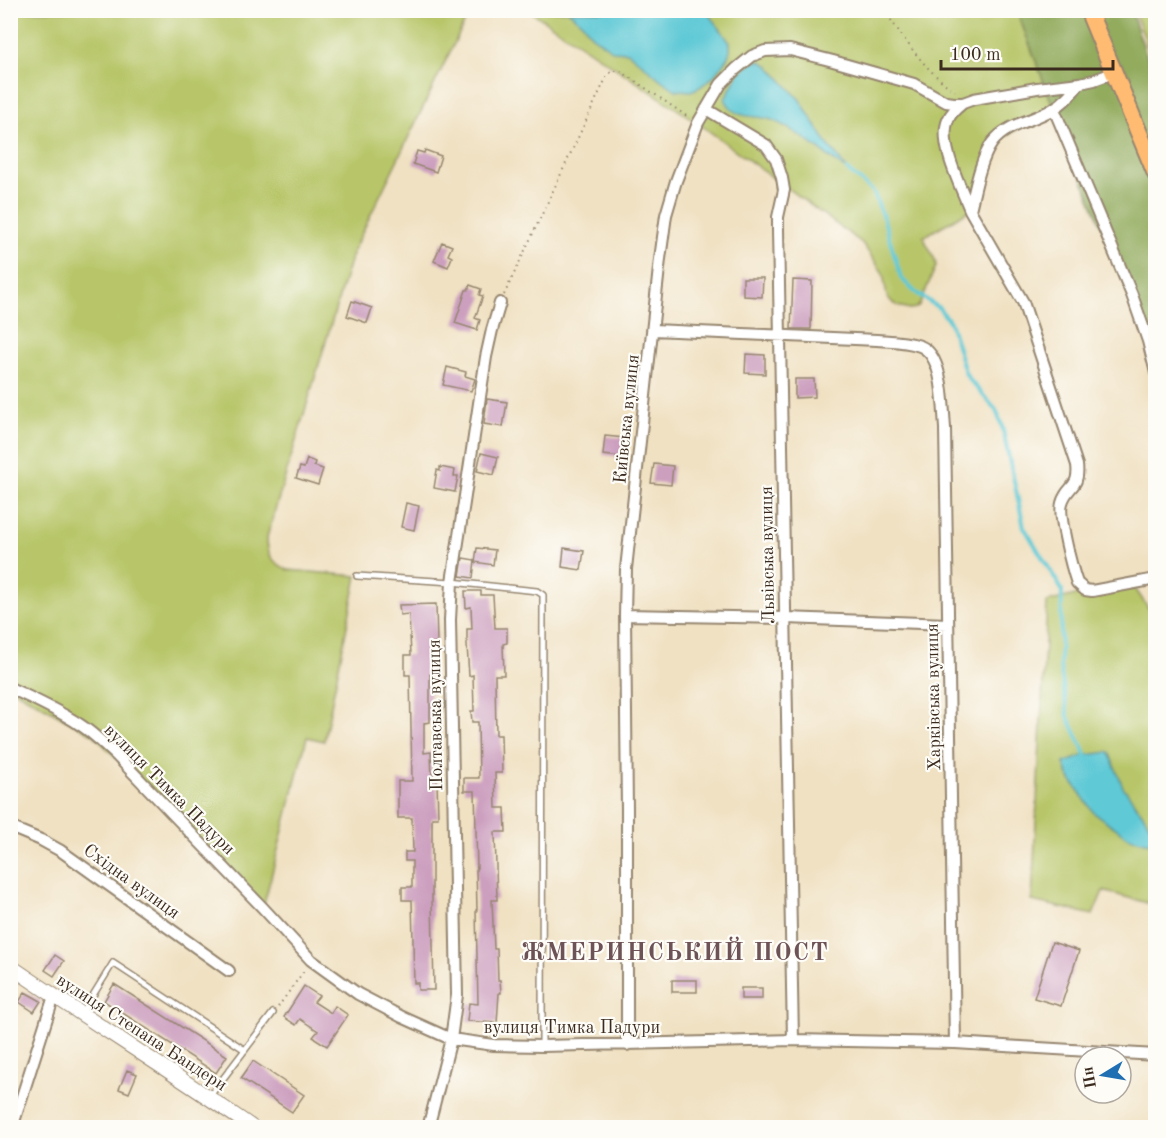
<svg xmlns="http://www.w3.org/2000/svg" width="1166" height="1138" viewBox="0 0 1166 1138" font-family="'Old Standard TT',serif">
	<rect width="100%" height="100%" fill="#fdfcf7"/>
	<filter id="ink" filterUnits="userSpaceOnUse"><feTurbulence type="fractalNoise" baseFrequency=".0167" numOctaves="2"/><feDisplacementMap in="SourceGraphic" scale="12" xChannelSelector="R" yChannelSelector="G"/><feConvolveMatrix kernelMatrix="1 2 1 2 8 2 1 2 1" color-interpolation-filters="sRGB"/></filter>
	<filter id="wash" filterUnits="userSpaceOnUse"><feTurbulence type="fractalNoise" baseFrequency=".008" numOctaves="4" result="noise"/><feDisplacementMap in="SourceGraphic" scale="24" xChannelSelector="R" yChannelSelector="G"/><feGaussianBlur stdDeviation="1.35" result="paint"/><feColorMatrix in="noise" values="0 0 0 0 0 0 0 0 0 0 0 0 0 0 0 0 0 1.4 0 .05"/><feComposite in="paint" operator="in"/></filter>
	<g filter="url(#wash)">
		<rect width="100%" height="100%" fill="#f0e1c2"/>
		<path fill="#b8c669" stroke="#7a7844" stroke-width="1.5" d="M11,11H470L353,251L267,537C267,556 272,562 288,570L357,576L324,741L307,737L263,908L94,735L11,688Z
			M530,11H1017L1054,109L991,144L970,210L923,237L935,260L936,266L920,304L916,308L910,309L898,306L892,302L887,297L883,273L862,243L698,123Z
			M1134,11H1155V65Z
			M1132,584L1155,618V905L1103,891L1093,915L1032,901L1047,602L1092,591Z"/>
		<path fill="#92ab5d" stroke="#666a3e" stroke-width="1.5" d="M1017,11H1131L1155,79V373L1148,341L1054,109Z"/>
		<path fill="#5ec9d6" stroke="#4c7a7a" stroke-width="1.5" d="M568,11H706L721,30L730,43V50L728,57L714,76L700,87L691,91L676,90L661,80L628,52L613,51L591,35L583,24Z
			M755,61H761L769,66L800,100L826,142L850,173C827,156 795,128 769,119C750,114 736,121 725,99L738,74Z
			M1109,752L1123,787L1145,817L1155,835L1154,844L1130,838L1094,813L1069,777L1064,763L1086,755Z"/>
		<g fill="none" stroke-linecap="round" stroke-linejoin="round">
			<path stroke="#5ec9d6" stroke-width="4" d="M847,170L873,191L884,220L901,278L915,292L939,308L950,322L965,372L968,378L996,410L1002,426L1024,527L1062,590L1060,666L1068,717L1087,757"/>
		</g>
		<g id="blocks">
			<path fill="#cc9fbf" d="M425,150L441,156L436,172L413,164L417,151L424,153Z
				M442,242L452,246L448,255L452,257L448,267L434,261Z
				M743,278H763L762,297L743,296Z
				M793,280L812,281L811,329H791Z
				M470,285L481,289L479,295L483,296L475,318L480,320L477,330L455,323L466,290H468Z
				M352,301L372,308L367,323L347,316Z
				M746,354L765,355V374L745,373Z
				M447,367L466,372L465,376L475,379L471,391L443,385Z
				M795,379H814L815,397L795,398Z
				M487,399L507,402L503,427L484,424Z
				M605,436L625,438L622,457L603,455Z
				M481,453L498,457L494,475L477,471Z
				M307,459L315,462L314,466L323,469L318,485L296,478L300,467L304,468Z
				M654,464L673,466L671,485L651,483Z
				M440,467L455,470L454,476H458L455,492L434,488L437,470L440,471Z
				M406,503L419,506L414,530L401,527Z
				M477,548L495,550L493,565L475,562Z
				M564,548L584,551L581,570L562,567Z
				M463,558L475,560L473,578L460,576Z
				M465,591H481V595H493L495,628H507V643L503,644L504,675H495L496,735H501L502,773H495L496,808H505L506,832H495L497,900H492L494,949H497L498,980H500L501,993H499L497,1023L467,1021L469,1003L478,1004L476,910H477L476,868H477L475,791H464V778H479L478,722H472L471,711H474L473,675L469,676L467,645V629H472L471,607L466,608Z
				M436,604L437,643H432L433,674H430V722L424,723V753L431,752L432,780H437L438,818H432V900L434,990H418V983H414L412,900H402V887H412V861H405V852H413L412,818H398V781H412L410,675H405V655H411L409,614L400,615L399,605Z
				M1052,942L1079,951L1061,1006L1034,998Z
				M55,955L64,961L54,976L45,970Z
				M672,980H697V992H672Z
				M114,984L227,1056L216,1073L104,1001Z
				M304,986L319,996L314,1002L331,1013L335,1006L348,1015L327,1046L313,1037L318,1031L300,1019L296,1025L284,1017Z
				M741,988H762V999H741Z
				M25,992L41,1001L34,1012L19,1002Z
				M253,1061L304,1095L292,1112L241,1078Z
				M127,1070L137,1074L129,1093L119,1089Z"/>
		</g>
	</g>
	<g filter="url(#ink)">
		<use href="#blocks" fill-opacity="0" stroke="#968670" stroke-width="1.5"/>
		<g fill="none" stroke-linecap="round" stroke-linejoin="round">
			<defs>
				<path id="service" d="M357,576L452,582L537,591L543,595L542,1046
					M82,1013L113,963L245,1050
					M209,1097L273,1013"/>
				<path id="minor" d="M1080,83C1072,93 1064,103 1053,109C1033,121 1006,124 992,143C980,160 975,190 970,210L1023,302L1077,465C1080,489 1067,485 1062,503C1058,515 1072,569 1077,583L1085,590L1092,591L1156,579
					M963,103C957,108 951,112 948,120C938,143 961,187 970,210
					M706,109L766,145L776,159L782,178L784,190L778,217V230L793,1040
					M1054,109L1132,295L1148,341L1156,373
					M653,330L877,340C891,341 907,341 920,346C944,355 943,406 945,428L955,1043
					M625,615L786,618L948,624
					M10,688C34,699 58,710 79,724C92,732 104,744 116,755L263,908L311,960L358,994L402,1017L451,1039L494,1045L542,1046L793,1040L955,1043L1156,1055
					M10,827L41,840L61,851L229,971
					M627,1045V809L625,615L626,569L660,259L666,215L676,181L698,123L721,84L736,69L752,56L765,51L790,50L833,61L914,84L946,102L954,103H963L974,99L1037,88L1080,83L1094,80L1113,73
					M12,1128L54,996
					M428,1128L451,1039L457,995L450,620L452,582L486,357L492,330L500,303"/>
				<path id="tertiary" d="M10,966C90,1021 173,1072 253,1128"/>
				<path id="primary" d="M1088,10L1156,174"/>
			</defs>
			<use href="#service" stroke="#968670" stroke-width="8"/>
			<use href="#minor" stroke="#968670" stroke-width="14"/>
			<use href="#tertiary" stroke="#968670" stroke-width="16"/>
			<use href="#primary" stroke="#968670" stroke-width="20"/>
			<path stroke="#968670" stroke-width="2" stroke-dasharray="1.5 4.5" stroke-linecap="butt" d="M884,10C904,39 926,72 955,91
				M504,295L608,74L613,71L619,70L688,117
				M278,1007L306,968"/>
			<use href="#service" stroke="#fff" stroke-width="5"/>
			<use href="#minor" stroke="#fff" stroke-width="10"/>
			<use href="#tertiary" stroke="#fff" stroke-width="14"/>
			<use href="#primary" stroke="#ffbb71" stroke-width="16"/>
		</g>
	</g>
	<g text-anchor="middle" stroke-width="4.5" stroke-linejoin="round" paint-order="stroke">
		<g font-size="18" fill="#3b2a1e" stroke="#fdfcf7">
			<text transform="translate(626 419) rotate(-84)" y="6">Київська вулиця</text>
			<text transform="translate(767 555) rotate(-91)" y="6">Львівська вулиця</text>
			<text transform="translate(933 697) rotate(-91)" y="6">Харківська вулиця</text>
			<text transform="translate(435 715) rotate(-91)" y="6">Полтавська вулиця</text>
			<text transform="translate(170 789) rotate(45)" y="6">вулиця Тимка Падури</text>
			<text transform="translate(132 881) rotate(36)" y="6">Східна вулиця</text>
			<text x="572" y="1033">вулиця Тимка Падури</text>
			<text transform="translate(142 1032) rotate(33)" y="6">вулиця Степана Бандери</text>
		</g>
		<g font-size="24" font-weight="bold" letter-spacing="1.5" fill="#6e5356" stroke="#fdfcf7">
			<text x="675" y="960">ЖМЕРИНСЬКИЙ ПОСТ</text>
		</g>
	</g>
	<rect width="1166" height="1138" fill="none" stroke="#fdfcf7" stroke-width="36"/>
	<g transform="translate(1103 1075) rotate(259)"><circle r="28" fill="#fdfcf7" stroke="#afa8a0" stroke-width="1.5"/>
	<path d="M0-4.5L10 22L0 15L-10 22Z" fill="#1f6fb2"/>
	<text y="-9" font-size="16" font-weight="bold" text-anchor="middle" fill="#3b2a1e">Пн</text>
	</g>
	<path d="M941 60v9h172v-9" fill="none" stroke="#3b2a1e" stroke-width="3"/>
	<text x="950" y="60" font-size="18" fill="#3b2a1e" stroke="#fdfcf7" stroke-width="4.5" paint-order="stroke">100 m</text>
</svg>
